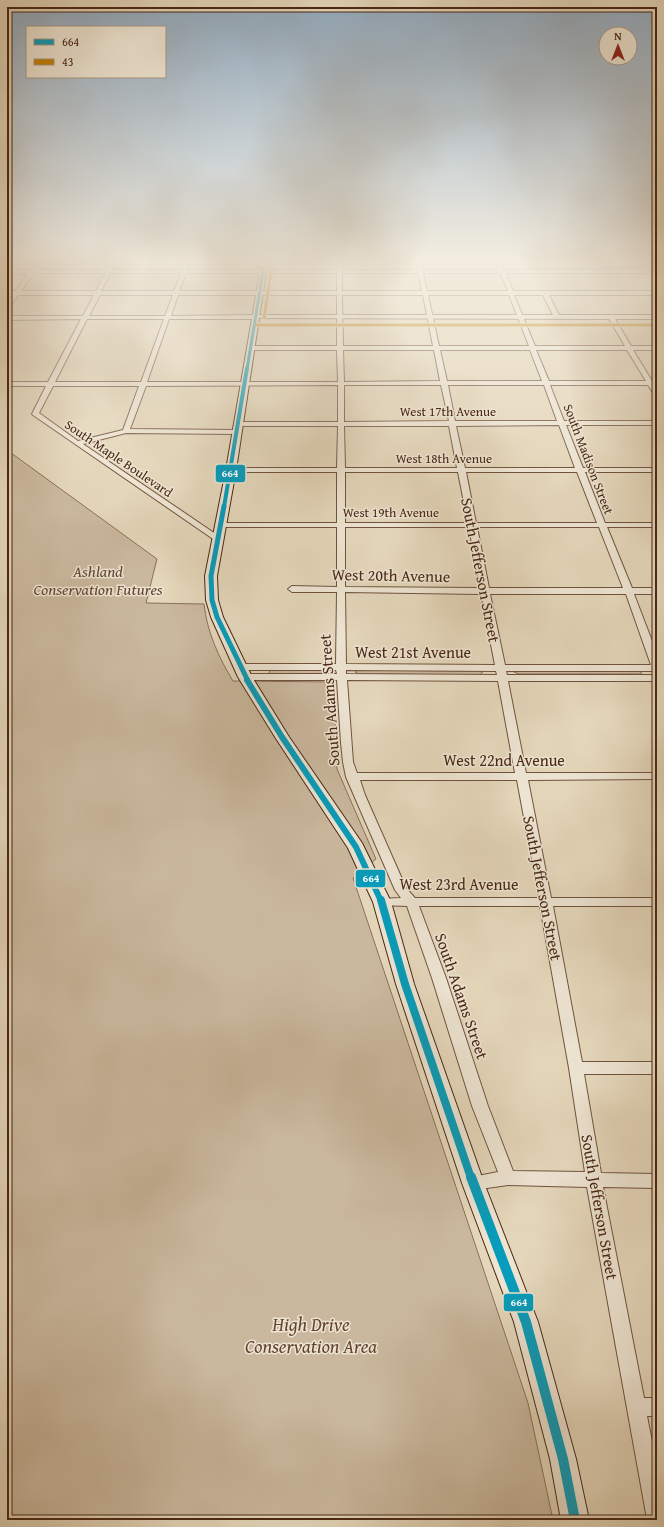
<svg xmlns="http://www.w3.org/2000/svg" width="664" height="1527" viewBox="0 0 664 1527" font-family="'Gentium Book Plus',serif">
	<rect width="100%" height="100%" fill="#e4d6ba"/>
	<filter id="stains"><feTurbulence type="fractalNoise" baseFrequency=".005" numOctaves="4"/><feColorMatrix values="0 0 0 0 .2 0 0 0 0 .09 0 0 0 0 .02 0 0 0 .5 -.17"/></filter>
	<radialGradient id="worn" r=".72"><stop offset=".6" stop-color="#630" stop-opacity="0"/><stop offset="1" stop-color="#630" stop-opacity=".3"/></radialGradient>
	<path fill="#cab89e" stroke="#8a7059" d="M7,450L157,559L146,603L204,604C207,632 219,658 233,681L334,682L337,769L376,859L353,878L528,1403L553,1520H7Z
		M270,670H326L328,672L325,674H271L269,673Z
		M357,670L482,671L483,672L479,675L359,674L355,672Z
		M639,670L642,674H519L514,672V671Z"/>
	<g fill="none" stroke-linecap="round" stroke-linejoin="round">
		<defs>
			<path id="minor" d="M42,260H46L39,270H107L113,260H117L112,270H182L186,260H190L187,270H337V260H341L342,270H418L416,260H420L423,270H499L496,260H500L504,270L647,269L650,271L647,273H506L513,291H657V295H549L560,317L557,319L554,317L543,295H514L535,346H625L608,317L611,315L614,317L631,346H657V350H633L652,381H657V385H654L657,389V397L655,396L648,385H550L564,421H657V425H566L583,468H657V472H585L605,523H657V527H607L632,588H657V594H634L657,654V671H506L507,675H657V681H508L526,773H657V779L528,780L551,898H657V906H553L582,1062H657V1074H584L601,1173L657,1174V1188L603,1187L644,1398H657V1416H647L657,1467V1520L647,1519L587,1187L508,1185L473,1190L467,1188L465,1183L467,1178L498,1172L472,1106L432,978L407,906L378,905L376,902L378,899L401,898L395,890L346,777L343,762L341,743L337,680H245L240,677L245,674H337L336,670H240L235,667L240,664H336L337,592H292L288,589L292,586L337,587V527H222L218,525L222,523H337V472H231L227,470L231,468H337L338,426H238L235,424L238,422H338V385L146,386L130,429L237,430L241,432L237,434L126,433L83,444L223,539L222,541H216L33,415L32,414L46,386H7V382H48L81,319L7,320V316H83L94,295H18L9,308L7,309V303L13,295H7V291H15L28,274H7V270H32L35,269ZM34,273H105L96,291H21ZM111,273H181L174,291H101ZM186,273H337V291H179ZM342,273H418L422,291H342ZM423,273H500L508,291H427ZM100,295H173L165,316H89ZM178,295H337V346H251L248,348L251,350H337L338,382H147L169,319H256L259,317L256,315L171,316ZM342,295H423L433,346H343ZM428,295H509L529,346H439ZM87,319H164L141,382H55ZM343,350H434L440,381L344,382ZM440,350H530L542,381H447ZM536,350H627L646,381H549ZM344,385H441L449,421L344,422ZM448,385H544L557,421H455ZM53,386H139L123,430L78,441L39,413ZM559,425L575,468H465L456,426ZM344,426H449L457,468H345ZM345,472H458L468,523H345ZM466,472H577L597,523H476ZM345,527H469L480,588L345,587ZM477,527H599L623,588H489ZM345,592L481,594L495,665L346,664ZM490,594H626L651,665H505ZM346,670L496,671L497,675L346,674ZM347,680L498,681L515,773H357L353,762ZM360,780H517L539,898H415L406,888L365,795ZM419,906H540L569,1068L585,1172L513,1171L488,1106L446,978Z
				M265,260H269L268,264L263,268H259L258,267Z
				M636,263H657V267L634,266V264Z"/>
			<path id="tertiary" d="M625,260H632L657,274V279Z
				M256,315H657V319L254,318L253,317Z"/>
			<path id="secondary" d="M245,260C254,259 260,262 266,269V272L236,470L217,576L218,600L223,617L252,677L289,737L362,843L391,902L414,984L484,1183L538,1322L576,1459L589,1520H561L550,1459L514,1322L462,1183L396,984L373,902L348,848L275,737L238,677L211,617L206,600L205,576L226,470L260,272V269L256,265Z"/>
		</defs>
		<use href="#minor" stroke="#70533e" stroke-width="2"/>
		<use href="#tertiary" stroke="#70533e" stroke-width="2"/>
		<use href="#secondary" stroke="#492714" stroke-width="2"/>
		<use href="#minor" fill="#ede4d2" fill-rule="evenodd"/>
		<use href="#tertiary" fill="#ede4d2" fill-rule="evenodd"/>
		<use href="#secondary" fill="#ede4d2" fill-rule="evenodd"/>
		<defs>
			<path id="bus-1-far5" d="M247,369L263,272V269L258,264L248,260"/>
			<path id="bus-1-far4" d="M224,507L247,368"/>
			<path id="bus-1-far3" d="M224,506L211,576L212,600L217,617L248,681"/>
			<path id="bus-1-far2" d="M247,680L282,737L356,847L381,901"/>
			<path id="bus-1-far1" d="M381,900L405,984L471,1178"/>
			<path id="bus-1" d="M471,1177L526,1322L563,1459L575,1520"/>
			<path id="bus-2" d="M264,318L271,272L268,264
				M256,325H657"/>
		</defs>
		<use href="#bus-1-far5" stroke="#ede4d2" stroke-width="4.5"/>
		<use href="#bus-1-far4" stroke="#ede4d2" stroke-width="6"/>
		<use href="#bus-1-far3" stroke="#ede4d2" stroke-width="8"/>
		<use href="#bus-1-far2" stroke="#ede4d2" stroke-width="9"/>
		<use href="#bus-1-far1" stroke="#ede4d2" stroke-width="10"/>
		<use href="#bus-1" stroke="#ede4d2" stroke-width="13"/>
		<use href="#bus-2" stroke="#ede4d2" stroke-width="4.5"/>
		<use href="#bus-1-far5" stroke="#079cbb" stroke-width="3"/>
		<use href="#bus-1-far4" stroke="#079cbb" stroke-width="4"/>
		<use href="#bus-1-far3" stroke="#079cbb" stroke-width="5"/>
		<use href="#bus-1-far2" stroke="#079cbb" stroke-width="6"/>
		<use href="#bus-1-far1" stroke="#079cbb" stroke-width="8"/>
		<use href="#bus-1" stroke="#079cbb" stroke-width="10"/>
		<use href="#bus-2" stroke="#c38006" stroke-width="3"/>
	</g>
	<linearGradient id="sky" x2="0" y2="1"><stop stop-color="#91aabf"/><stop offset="0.55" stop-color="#f3ede0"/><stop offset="1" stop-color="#f3ede0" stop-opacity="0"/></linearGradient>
	<rect width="664" height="473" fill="url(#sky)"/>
	<g text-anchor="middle" stroke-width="3" stroke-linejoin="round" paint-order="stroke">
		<g font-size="13" fill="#492714" stroke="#ede4d2">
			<text x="448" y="416">West 17th Avenue</text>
			<text transform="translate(119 458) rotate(34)" y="5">South Maple Boulevard</text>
			<text x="444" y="463">West 18th Avenue</text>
			<text transform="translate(589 459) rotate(69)" y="5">South Madison Street</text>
			<text x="391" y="517">West 19th Avenue</text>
		</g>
		<g font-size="16" fill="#492714" stroke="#ede4d2">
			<text transform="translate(481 570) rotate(79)" y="6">South Jefferson Street</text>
			<text transform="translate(391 575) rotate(1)" y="6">West 20th Avenue</text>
			<text x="413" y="658">West 21st Avenue</text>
			<text transform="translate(329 700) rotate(-94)" y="6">South Adams Street</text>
			<text x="504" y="766">West 22nd Avenue</text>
			<text x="459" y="890">West 23rd Avenue</text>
			<text transform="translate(543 888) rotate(79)" y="6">South Jefferson Street</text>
			<text transform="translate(462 996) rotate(71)" y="6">South Adams Street</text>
			<text transform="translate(600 1207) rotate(80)" y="6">South Jefferson Street</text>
		</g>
		<g font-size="16" font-style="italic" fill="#634430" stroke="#ede4d2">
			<text x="98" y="577">Ashland<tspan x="98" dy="18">Conservation Futures</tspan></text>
		</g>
		<g font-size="19" font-style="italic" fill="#634430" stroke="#ede4d2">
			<text x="311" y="1331">High Drive<tspan x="311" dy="22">Conservation Area</tspan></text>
		</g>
	</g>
	<g stroke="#ede4d2" stroke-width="1.5">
		<rect x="215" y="464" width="31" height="19" rx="4" fill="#079cbb"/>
		<rect x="355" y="869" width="31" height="19" rx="4" fill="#079cbb"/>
		<rect x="503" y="1293" width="31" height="19" rx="4" fill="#079cbb"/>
	</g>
	<g font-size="11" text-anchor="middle" font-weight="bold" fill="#fff">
		<text x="230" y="477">664</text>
		<text x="371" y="882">664</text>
		<text x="519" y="1306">664</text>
	</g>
	<rect width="664" height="1527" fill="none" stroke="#e4d6ba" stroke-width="24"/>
	<rect x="8" y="8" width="648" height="1511" fill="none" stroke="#492714" stroke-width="2"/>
	<rect x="12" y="12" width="640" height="1503" fill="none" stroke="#492714"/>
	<rect x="26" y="26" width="140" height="52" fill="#ede4d2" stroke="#ab9886"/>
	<rect x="34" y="39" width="20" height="6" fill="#079cbb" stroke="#ab9886"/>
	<text x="62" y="46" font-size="12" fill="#492714">664</text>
	<rect x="34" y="59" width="20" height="6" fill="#c38006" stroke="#ab9886"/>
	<text x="62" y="66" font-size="12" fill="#492714">43</text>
	<g transform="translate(618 46)"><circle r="19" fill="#ede4d2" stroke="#ab9886"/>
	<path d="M0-3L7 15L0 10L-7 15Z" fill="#8f2418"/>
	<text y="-6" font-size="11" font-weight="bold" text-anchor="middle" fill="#492714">N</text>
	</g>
	<rect width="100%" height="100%" filter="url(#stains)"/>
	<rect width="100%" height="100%" fill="url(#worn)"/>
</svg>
